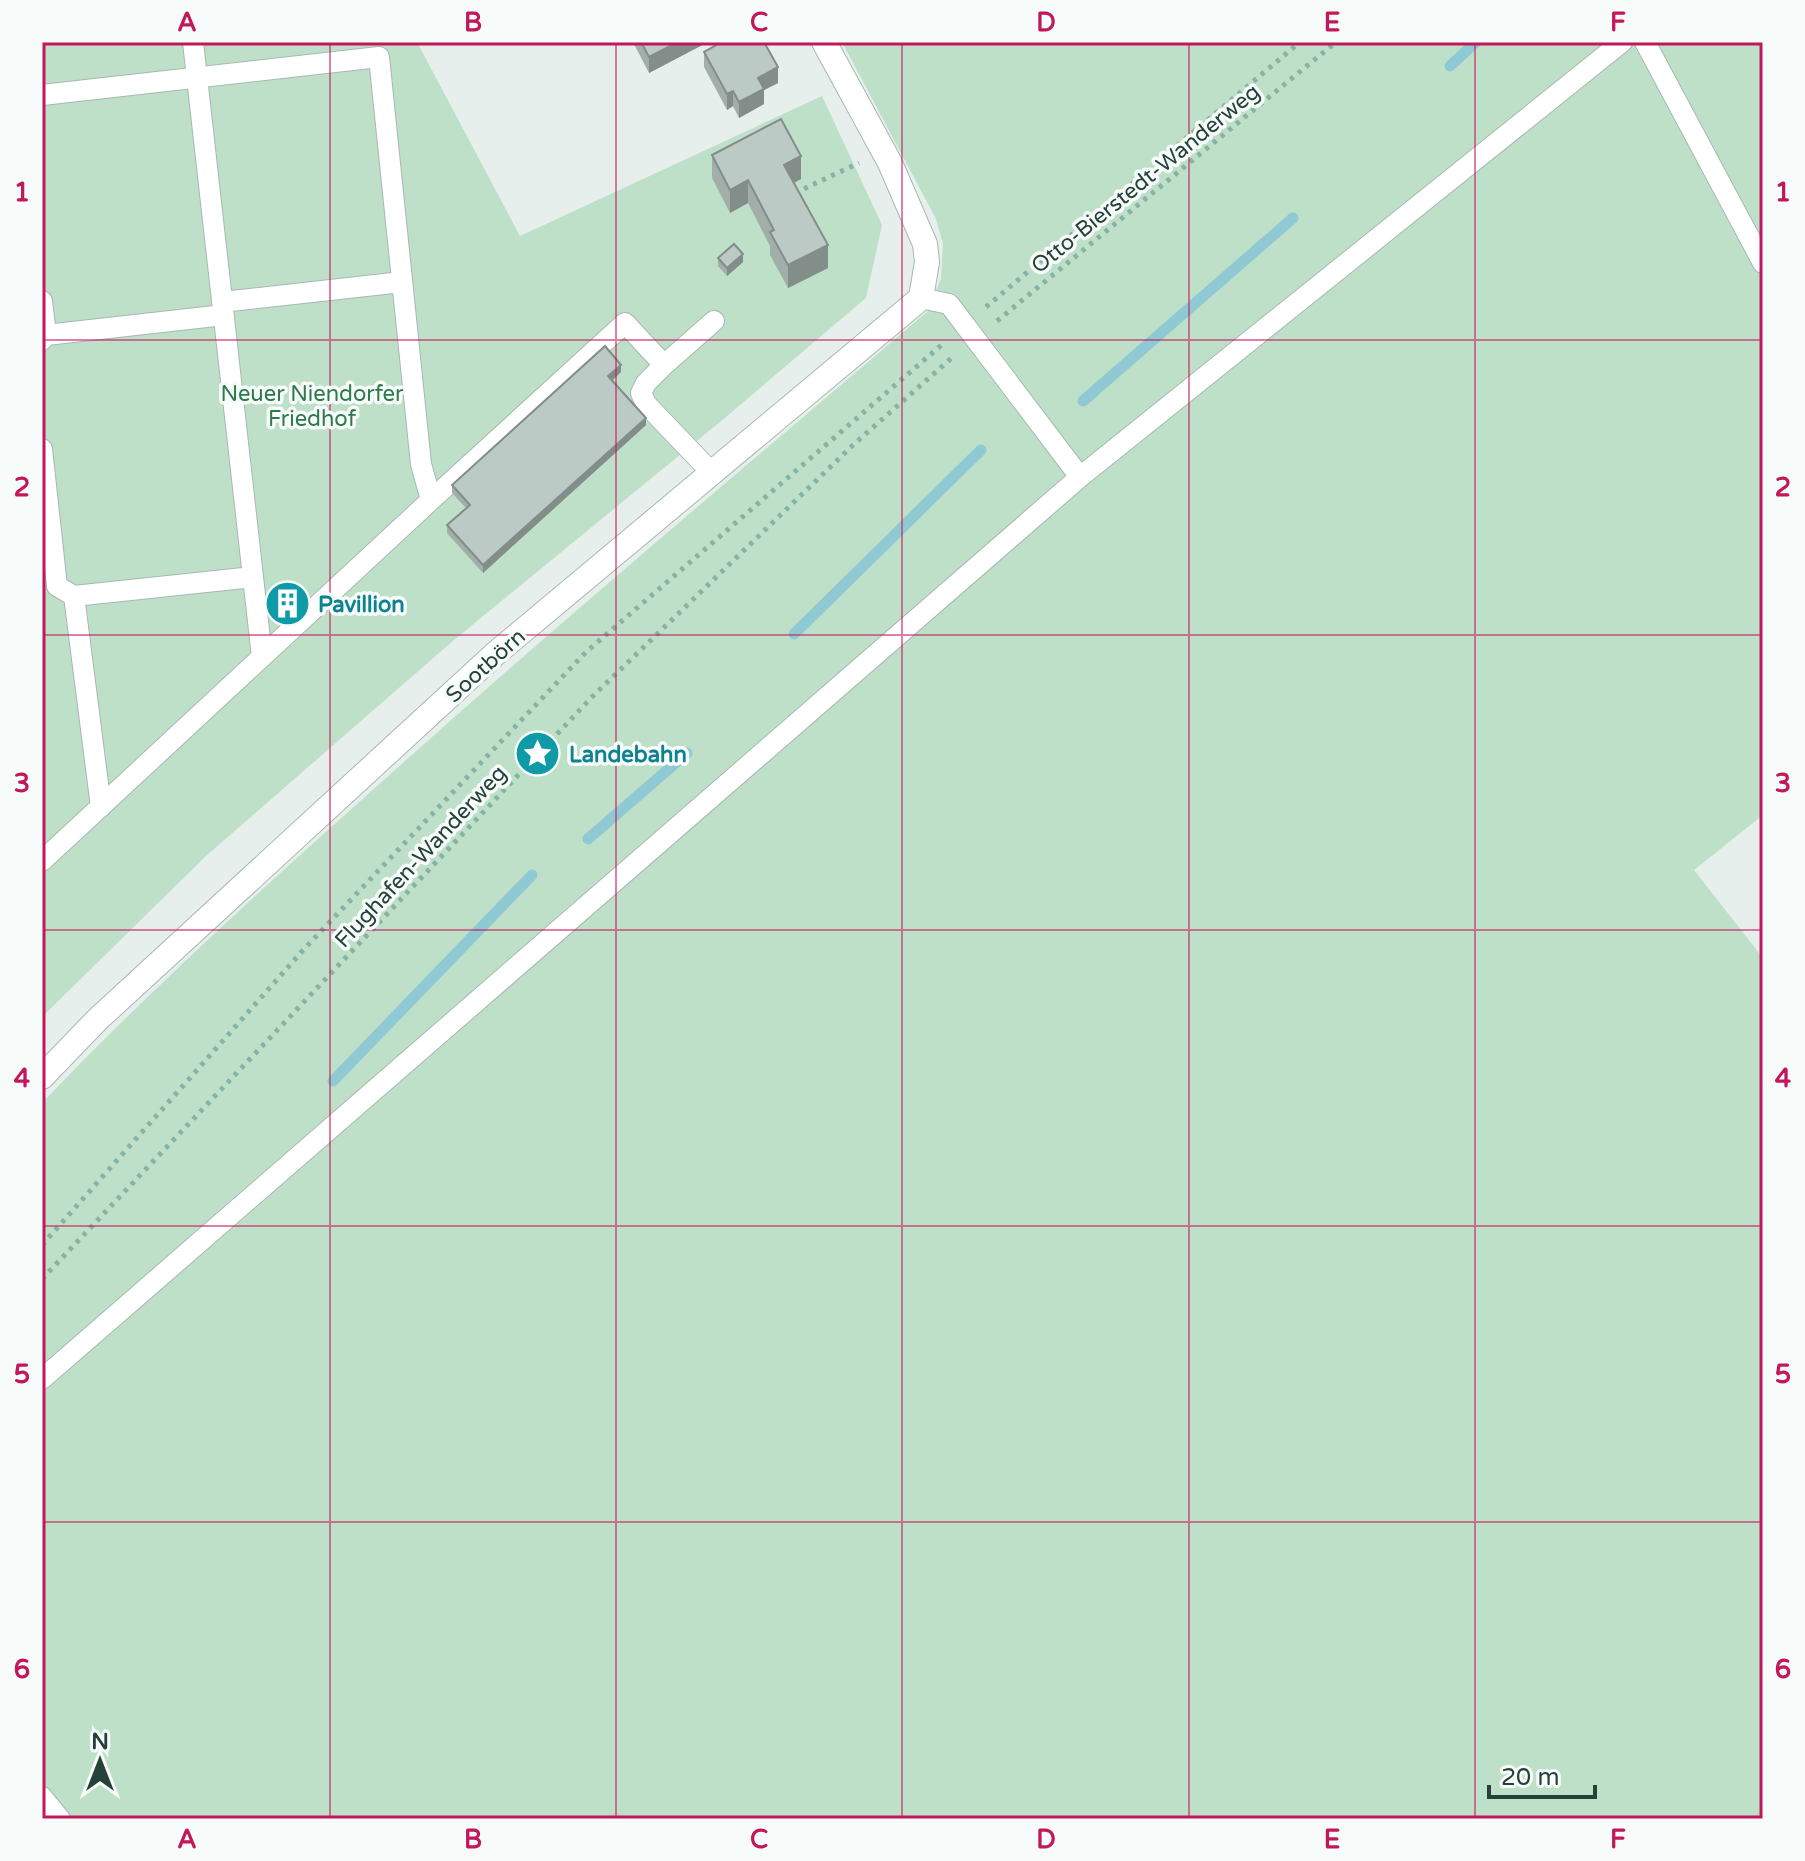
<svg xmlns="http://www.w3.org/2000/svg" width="1805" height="1861" viewBox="0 0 1805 1861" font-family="'Varela Round',sans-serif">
	<rect width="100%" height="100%" fill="#e6efeb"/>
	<path fill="#bfe0c8" d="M42,42H417L520,236L822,96L882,225L866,298L720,422L454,640L206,856L42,1017Z
		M842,42H1763V815L1694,870L1763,958V1819H42V1103C145,995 255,895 366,796C550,630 740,471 928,311L941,278L943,244L936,219Z"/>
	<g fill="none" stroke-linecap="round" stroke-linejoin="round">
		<path stroke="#8ec9d4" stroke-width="11" d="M1450,66L1476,42
			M1083,401L1293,218
			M794,634L981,450
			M588,839L687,753
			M333,1081L532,875"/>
		<defs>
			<path id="lane" d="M193,42L262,657
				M1645,42L1763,263
				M42,95L379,57L421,464L431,500
				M921,298L949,304L1080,477
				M42,301L46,335
				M222,302L402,282
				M42,340L46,335L224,315
				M664,365L714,321
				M42,449L57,586L74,596
				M101,807L74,596L253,577
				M42,861L431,500L625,323L664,365L646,383L641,393L646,404L712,473
				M42,1379L1080,477L1622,42
				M42,1797L60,1819"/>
			<path id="street" d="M42,1077L98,1019L495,654L921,298L927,262L925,244L890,163L824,42"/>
		</defs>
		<use href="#lane" stroke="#a8b8b2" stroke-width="22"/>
		<use href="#street" stroke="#a8b8b2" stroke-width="26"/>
		<path stroke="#86b3a5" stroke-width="5" stroke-dasharray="4 6" stroke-linecap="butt" d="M795,193L859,163
			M986,307L1300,42
			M997,321L1336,42
			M42,1245L305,948L586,652L945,342
			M42,1279L593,696L852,446L955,355"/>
		<use href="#lane" stroke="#fff" stroke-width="20"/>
		<use href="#street" stroke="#fff" stroke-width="24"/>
	</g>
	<path fill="#a1aea9" d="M633,42H708L649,73Z
		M704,52L778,83L764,90V104L739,118L733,106L727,110L704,67Z
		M712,155L801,179L794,183L828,268L788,288L770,255V246L748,203L730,213L712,178Z
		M718,258L743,262L727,276L718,266Z
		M621,372L612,381L646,425L483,573L447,533V525L466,508L452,493V485Z
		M274,594L300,602L296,611L287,615L278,611L274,602Z"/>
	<path fill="#838d89" d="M678,42H708L649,73V57Z
		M778,67V83L764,90V104L739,118V102L758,78Z
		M733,91V106L727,110V94Z
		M801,156V179L784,188V165Z
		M748,180V203L730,213V190Z
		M828,245V268L788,288V265Z
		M743,254V262L727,276V268Z
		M621,365V372L608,384V376Z
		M646,418V425L483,573V565Z
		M300,594V602L296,611L287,615V607Z"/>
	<path fill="#bbcac4" stroke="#838d89" stroke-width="2" d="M641,42H678L649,57Z
		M722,42H764L778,67L758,78L764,89L739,102L733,91L727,94L704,52Z
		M781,119L801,156L784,165L828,245L788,265L770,232L774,230L748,180L730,190L712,155Z
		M734,244L743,254L727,268L718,258Z
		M605,346L621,365L608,376L646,418L483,565L447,525L470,505L452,485Z
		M275 594a12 12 0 1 1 24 0a12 12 0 1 1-24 0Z"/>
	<path fill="none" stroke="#c2185b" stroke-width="2" stroke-opacity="0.55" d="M330,42V1819M616,42V1819M902,42V1819M1189,42V1819M1475,42V1819M42,340H1763M42,635H1763M42,930H1763M42,1226H1763M42,1522H1763"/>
	<defs>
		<symbol id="building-disc" viewBox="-11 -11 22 22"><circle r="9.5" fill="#0f9aa8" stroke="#f7fbf9"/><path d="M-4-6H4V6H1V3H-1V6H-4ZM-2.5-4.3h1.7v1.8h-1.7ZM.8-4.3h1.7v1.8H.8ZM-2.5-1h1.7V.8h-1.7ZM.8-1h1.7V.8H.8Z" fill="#fff"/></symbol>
		<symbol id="sight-disc" viewBox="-11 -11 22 22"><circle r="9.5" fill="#0f9aa8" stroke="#f7fbf9"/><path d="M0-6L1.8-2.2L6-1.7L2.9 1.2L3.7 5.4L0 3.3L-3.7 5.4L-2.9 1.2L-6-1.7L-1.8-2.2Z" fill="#fff"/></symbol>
	</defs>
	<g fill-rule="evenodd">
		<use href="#building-disc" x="262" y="578" width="51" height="51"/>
		<use href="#sight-disc" x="512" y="728" width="51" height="51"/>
	</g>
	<g text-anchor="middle" stroke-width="7" stroke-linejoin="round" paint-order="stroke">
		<g font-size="22" fill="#24423a" stroke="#f7fbf9">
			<text transform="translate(1145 178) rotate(-39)" y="8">Otto-Bierstedt-Wanderweg</text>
			<text transform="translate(485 665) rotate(-42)" y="8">Sootbörn</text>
			<text transform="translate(420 856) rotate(-47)" y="8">Flughafen-Wanderweg</text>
		</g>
		<g font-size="22" fill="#2d7a4b" stroke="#f7fbf9">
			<text x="312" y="401">Neuer Niendorfer<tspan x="312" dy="25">Friedhof</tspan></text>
		</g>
		<g font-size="22" font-weight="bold" fill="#0d838f" stroke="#f7fbf9" text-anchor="start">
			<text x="318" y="612">Pavillion</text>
			<text x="569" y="762">Landebahn</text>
		</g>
	</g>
	<rect width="1805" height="1861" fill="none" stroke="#f7fbf9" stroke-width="88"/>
	<g transform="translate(100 1761)" stroke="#f7fbf9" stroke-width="6" paint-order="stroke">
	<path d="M0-6L14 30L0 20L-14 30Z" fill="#24423a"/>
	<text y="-12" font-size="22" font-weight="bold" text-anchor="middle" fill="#24423a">N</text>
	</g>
	<path d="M1489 1785v12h106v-12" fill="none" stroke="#24423a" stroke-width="4"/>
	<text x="1501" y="1785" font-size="24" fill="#24423a" stroke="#f7fbf9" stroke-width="6" paint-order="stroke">20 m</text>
	<rect x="44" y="44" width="1717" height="1773" fill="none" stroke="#c2185b" stroke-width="3"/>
	<g font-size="26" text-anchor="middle" font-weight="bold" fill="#c2185b">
		<text x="187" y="31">A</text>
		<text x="473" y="31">B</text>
		<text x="759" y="31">C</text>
		<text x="1046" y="31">D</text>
		<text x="1332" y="31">E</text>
		<text x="1618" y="31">F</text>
		<text x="22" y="201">1</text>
		<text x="1783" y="201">1</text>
		<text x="22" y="496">2</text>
		<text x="1783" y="496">2</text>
		<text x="22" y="792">3</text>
		<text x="1783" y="792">3</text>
		<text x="22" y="1087">4</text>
		<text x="1783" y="1087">4</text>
		<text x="22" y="1383">5</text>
		<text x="1783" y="1383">5</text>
		<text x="22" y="1678">6</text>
		<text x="1783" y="1678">6</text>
		<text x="187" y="1848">A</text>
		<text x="473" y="1848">B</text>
		<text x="759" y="1848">C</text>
		<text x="1046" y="1848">D</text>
		<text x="1332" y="1848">E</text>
		<text x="1618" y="1848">F</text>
	</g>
</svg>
